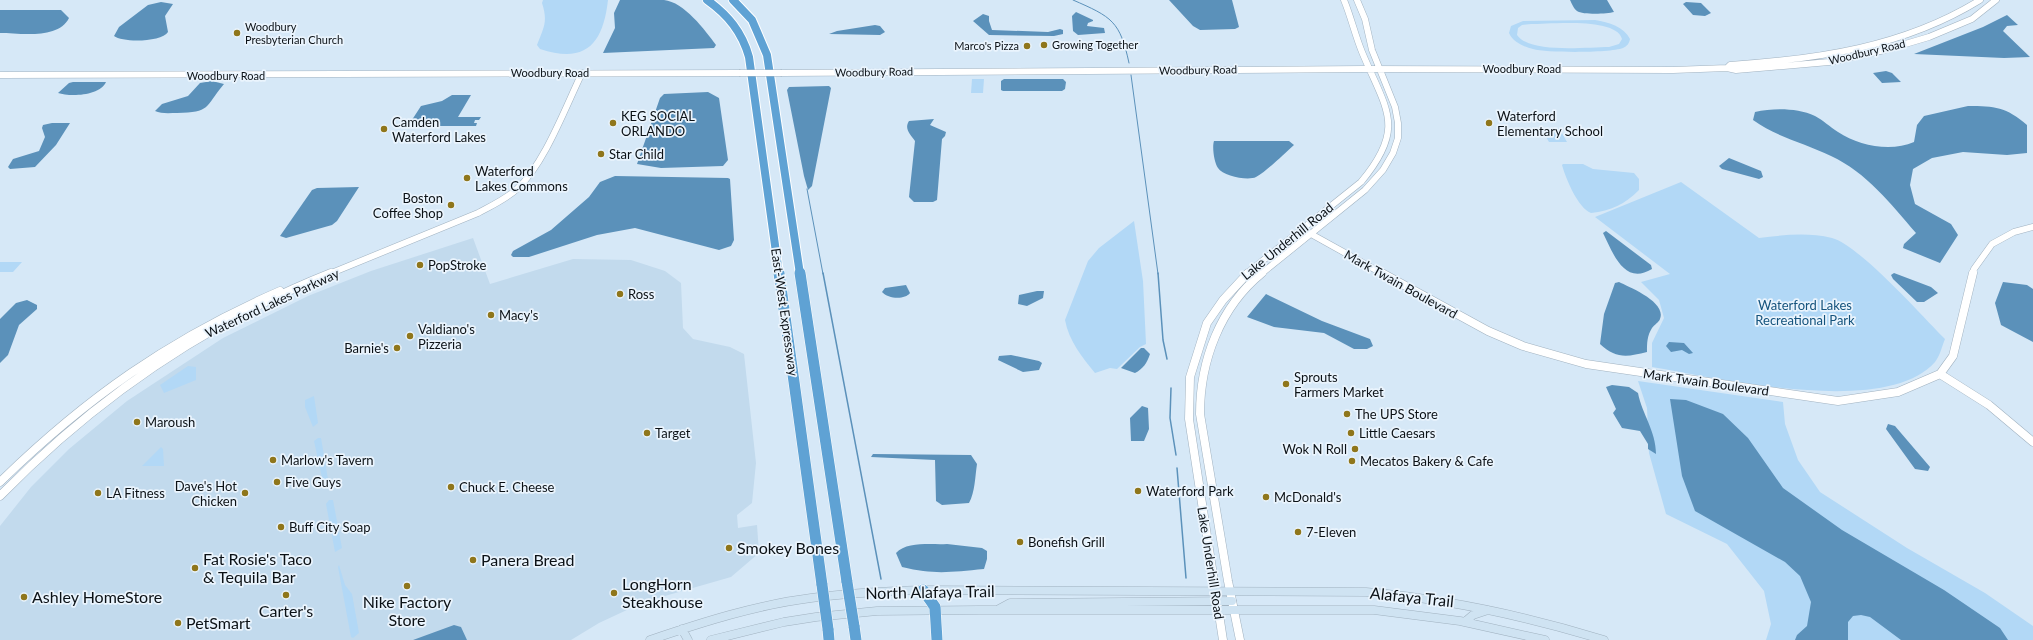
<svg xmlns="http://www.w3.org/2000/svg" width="2033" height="640" viewBox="0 0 2033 640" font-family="Lato,sans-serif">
	<rect width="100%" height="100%" fill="#d6e8f7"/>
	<path fill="#c2daed" d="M473,238L490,284L573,259L631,260L665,271L681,283L683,328L693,339L730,347L744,354L756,463L752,503L737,515L738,528L757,525L759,553L731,577L644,602L599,623L571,640H0V526L31,487L69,449L127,401L223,338L308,296L371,271Z"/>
	<path fill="#b2d8f6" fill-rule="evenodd" d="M543,0H608C603,44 586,64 540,49L537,45C544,27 548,22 542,3Z
		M1595,20C1609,22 1624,27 1630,39C1629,44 1627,46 1623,48C1610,53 1547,53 1533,49C1524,47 1513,42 1509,33L1511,26L1523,21ZM1531,24C1549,24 1617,17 1622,39L1619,44L1609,47C1587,47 1530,54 1517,35L1518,28L1522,25Z
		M972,79H984L983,93H971Z
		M1541,128H1559L1567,142H1549Z
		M1563,164H1583L1593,169L1634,173L1639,179V190C1625,204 1611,211 1591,213C1578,208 1566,179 1562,165Z
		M1681,182L1759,238C1784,235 1807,232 1832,238C1859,245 1922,316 1945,339C1942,346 1940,356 1935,362C1886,418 1718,378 1652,367V343L1664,318L1659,300L1641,282L1670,274L1595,217Z
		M1134,221L1143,281L1146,344L1140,347L1117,369L1110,368L1095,373C1082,357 1069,341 1065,320L1088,261L1099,248Z
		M0,262H22L13,272H0Z
		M188,366L196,367V380L164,393L160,385Z
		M1638,381L1783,402L1785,424L1798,460L1820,492L1907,548L1985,593L2033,626V640H1766L1771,624L1764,591L1727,544L1666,514L1649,453L1647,408Z
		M314,396L318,423L313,427L305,407V400Z
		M318,438H321L329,485L324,487L314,441Z
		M161,447L163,449L164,466H142Z
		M329,500H333L342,548L335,552L326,504Z
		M339,565L345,585L352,594L359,633L353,638L351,637L338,567Z"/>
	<path fill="#5b91ba" d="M620,0C634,0 650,0 664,0C684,2 705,30 716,45L714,48L603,53L615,28L614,13Z
		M1169,0H1232L1239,27L1235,29L1200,30L1193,26Z
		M1570,0H1607L1614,12C1607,14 1583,15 1577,11C1574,9 1572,4 1570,0Z
		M161,2L173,4L165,16L168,32C162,42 123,43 114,36L119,27L148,5Z
		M1686,2L1701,3L1711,13L1705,16L1693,15L1683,4Z
		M0,10H61L69,18C58,40 20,33 0,33Z
		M1076,12L1093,20V21L1088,23L1087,26L1104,28L1105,33L1078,35L1073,31L1072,16Z
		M983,14L989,16V21L992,30L1048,32L1060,29L1063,30V34L1054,36L989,35L973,21Z
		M2007,15L2018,25L2007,26L2003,31L2030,57L2004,58L1914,54L1983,27Z
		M875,25L880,26L885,32L880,35L829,34L837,31Z
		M1886,71L1892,73L1901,82L1882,83L1873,73Z
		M1004,79H1063L1066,82L1065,89L1062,91H1003L1001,90V81Z
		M212,81L224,84C204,108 211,112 177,113C170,113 161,114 155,111L162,104L188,96L200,83Z
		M73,82H106C100,96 70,97 58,93L69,83Z
		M829,86L831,88L812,186L808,190L804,176L787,90L789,87Z
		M708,92L719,98L728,160L723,166L661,168L637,164L660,98L664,94Z
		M452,95H471L458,117H481L479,120H475L474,123H477L476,126H408L421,106L442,101Z
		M1968,106C1995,106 2006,107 2027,125V153L2007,155L1963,152L1932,158L1913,169L1910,185L1915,204L1951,224L1958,235L1940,263L1903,248L1904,244L1916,233C1890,203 1867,173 1831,156C1805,143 1776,137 1753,120L1755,112C1774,108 1797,108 1815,116C1823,120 1830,127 1838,132C1859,146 1891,152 1914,142L1917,125L1924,116Z
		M934,119L930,125L946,132L945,136L942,139L937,200L933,202H914L909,197L915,141C910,134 904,129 909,121Z
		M52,123H70L56,145L35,167L10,169L8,167L13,159L39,151L45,137L42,128L43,125Z
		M1214,141H1289L1294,145C1284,154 1267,171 1256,177C1248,181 1223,176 1218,168C1214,162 1212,147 1214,141Z
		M1729,158L1761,171L1763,177L1759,179L1722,169L1719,166Z
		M615,176L728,178L730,179L734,240L731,246L719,250L635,228L597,235L529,257H513L511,255L513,251L551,230L589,197L600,182Z
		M359,187L337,221L332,225L286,238L280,236L312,190L317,188Z
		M1606,231L1651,265L1652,269C1624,286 1613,253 1603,233Z
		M1894,273L1931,287L1938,293L1924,302H1917L1893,279L1891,275Z
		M1619,282C1629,287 1667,302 1660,319C1659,322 1654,325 1652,328C1647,336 1647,343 1647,352C1627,357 1616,359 1600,344L1604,314L1615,283Z
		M2003,282L2027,285L2033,289V342L2001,325L1995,303Z
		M906,285L910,293C905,300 888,299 882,292L885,288Z
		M1037,291H1044L1043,298L1027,306L1018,304L1019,295Z
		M1266,294L1322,321L1370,339L1373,346L1367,349H1354L1324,333L1274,327L1247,317Z
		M27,300L37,305V309L19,325L8,355L0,363V319L16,303Z
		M1669,342L1684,343L1693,353L1689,354L1682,350L1671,352L1666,346Z
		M1141,348H1144L1150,354C1147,363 1143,369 1135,373L1121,368Z
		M1011,355L1039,361L1042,363L1039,370L1023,372L998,360L999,356Z
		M1612,385L1629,387L1638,393C1642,414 1656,431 1656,454L1648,449V444L1640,431L1622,428L1613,413L1616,409L1606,387Z
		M1670,399L1686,400L1723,414L1748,438L1783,488L1842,530L1944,590L2000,628L2008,640H1901L1870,617L1861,615L1853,616L1848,622V640H1795L1797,635L1807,626L1811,602L1800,576L1785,562L1695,511L1682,476Z
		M1142,406L1148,408L1149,429L1144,441H1131L1130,418Z
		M1888,424L1895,426L1930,467L1928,471L1915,469L1886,429Z
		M873,454L971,455L977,464C975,477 975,492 969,503L942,505L936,501L935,460L871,457Z
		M947,544L982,548L987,551V559L984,569C951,572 935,575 902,567L896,553C907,541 932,545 947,544Z
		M454,625L461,627L467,640H413Z"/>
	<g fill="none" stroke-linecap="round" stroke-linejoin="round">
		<path stroke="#5b91ba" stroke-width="1" d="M1073,0C1112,17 1120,21 1129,63
			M1131,75L1158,274
			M807,189L823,274"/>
		<path stroke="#5b91ba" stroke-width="1.5" d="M823,273L881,579
			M1158,273L1163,340L1167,359
			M1171,388L1170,418L1176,455
			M1177,468L1186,578"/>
		<defs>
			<path id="tertiary-far1" d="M1727,68L1730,65C1818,59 1904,47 1980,0
				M782,73L1364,69L1673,70L1727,68L1736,70L1829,62L1885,50L1929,37L1972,19L1996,0
				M0,75L739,73
				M1302,229L1383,274
				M329,274L478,213C491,206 506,199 517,189C545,163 565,108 582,73
				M1246,274L1361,182C1407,127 1386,110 1362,52C1355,35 1351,17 1344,0
				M1261,274L1365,190L1383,170L1393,153L1398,138V123L1395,107L1372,50L1365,19L1357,0
				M1973,274L1974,269L1992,244L2014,232L2033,227"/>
			<path id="tertiary" d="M1382,273L1488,331L1523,346L1586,364L1838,401L1898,392L1940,374L1953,356L1973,273
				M1940,374L1989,405L2033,442
				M0,482C86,398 170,339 280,291
				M0,496C95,399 205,323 331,273
				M1223,640L1189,419L1190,377L1207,323L1223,300L1248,273
				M1240,640L1228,581L1200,414C1200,361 1220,307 1262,273"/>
			<path id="secondary" d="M999,609L1010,603L1232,601
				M1466,621L1473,615L1488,610
				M682,629L688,640
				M650,640C703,622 756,605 811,598C848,593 886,591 923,590L1366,592C1448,599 1526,616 1604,640
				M711,640L784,622L816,617L877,611L979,610H1374L1460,621L1545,640"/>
			<path id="motorway-far1" d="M707,0C728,15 742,32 749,57L779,274
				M733,0L752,20L767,55L800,274"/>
			<path id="motorway" d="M779,273L822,585
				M800,273L847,582
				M923,590L935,607L937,640
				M854,626L856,640
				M828,629L829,640"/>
		</defs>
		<use href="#tertiary-far1" stroke="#a1b2c0" stroke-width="7"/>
		<use href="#tertiary" stroke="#a1b2c0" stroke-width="9"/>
		<use href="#secondary" stroke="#a1b2c0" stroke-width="9"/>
		<use href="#motorway-far1" stroke="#fff" stroke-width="10"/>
		<use href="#motorway" stroke="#fff" stroke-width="12"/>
		<use href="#tertiary-far1" stroke="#fff" stroke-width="6"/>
		<use href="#tertiary" stroke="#fff" stroke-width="8"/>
		<use href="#secondary" stroke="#cfe3f2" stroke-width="8"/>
		<use href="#motorway-far1" stroke="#5fa2d4" stroke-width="8"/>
		<use href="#motorway" stroke="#5fa2d4" stroke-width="11"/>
		<defs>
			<path id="tertiary-bridge" d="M739,73H782"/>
			<path id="motorway-bridge" d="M847,582L854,626
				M822,585L828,629"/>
		</defs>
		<use href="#tertiary-bridge" stroke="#a1b2c0" stroke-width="7" stroke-linecap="butt"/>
		<use href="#motorway-bridge" stroke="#fff" stroke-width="12" stroke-linecap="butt"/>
		<use href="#tertiary-bridge" stroke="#fff" stroke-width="6"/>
		<use href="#motorway-bridge" stroke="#5fa2d4" stroke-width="11"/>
	</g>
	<g fill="#8f761b" stroke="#eaf4fd" stroke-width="1.5">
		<circle cx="237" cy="33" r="4"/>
		<circle cx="1044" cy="45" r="4"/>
		<circle cx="1027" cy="46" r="4"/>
		<circle cx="613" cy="123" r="4"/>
		<circle cx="1489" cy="123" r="4"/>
		<circle cx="384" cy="129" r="4"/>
		<circle cx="601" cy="154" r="4"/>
		<circle cx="467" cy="178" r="4"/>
		<circle cx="451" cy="205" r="4"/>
		<circle cx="420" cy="265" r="4"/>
		<circle cx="620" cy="294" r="4"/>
		<circle cx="491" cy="315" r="4"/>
		<circle cx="410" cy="336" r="4"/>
		<circle cx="397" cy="348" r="4"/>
		<circle cx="1286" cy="384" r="4"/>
		<circle cx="1347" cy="414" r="4"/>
		<circle cx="137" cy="422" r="4"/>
		<circle cx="647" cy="433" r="4"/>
		<circle cx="1351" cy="433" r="4"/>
		<circle cx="1355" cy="449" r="4"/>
		<circle cx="273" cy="460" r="4"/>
		<circle cx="1352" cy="461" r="4"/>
		<circle cx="277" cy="482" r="4"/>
		<circle cx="451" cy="487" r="4"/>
		<circle cx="1138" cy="491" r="4"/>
		<circle cx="98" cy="493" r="4"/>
		<circle cx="245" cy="493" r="4"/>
		<circle cx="1266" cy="497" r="4"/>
		<circle cx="281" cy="527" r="4"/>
		<circle cx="1298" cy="532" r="4"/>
		<circle cx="1020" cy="542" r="4"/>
		<circle cx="729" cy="548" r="4"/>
		<circle cx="473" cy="560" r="4"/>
		<circle cx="195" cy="568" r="4"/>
		<circle cx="407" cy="586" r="4"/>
		<circle cx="614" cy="593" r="4"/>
		<circle cx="286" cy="595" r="4"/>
		<circle cx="24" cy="597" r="4"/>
		<circle cx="178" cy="623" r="4"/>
	</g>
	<g text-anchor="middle" stroke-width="3.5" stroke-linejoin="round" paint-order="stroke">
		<g font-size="11" fill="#0b1116" stroke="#eaf4fd" text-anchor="start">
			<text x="245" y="31">Woodbury<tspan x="245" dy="13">Presbyterian Church</tspan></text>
			<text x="1052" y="49">Growing Together</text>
			<text x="1019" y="50" text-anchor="end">Marco's Pizza</text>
		</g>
		<g font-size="11" fill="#0b1116" stroke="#eaf4fd">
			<text transform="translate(1867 52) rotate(-13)" y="4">Woodbury Road</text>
			<text x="1522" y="73">Woodbury Road</text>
			<text transform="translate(1198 70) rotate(-1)" y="4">Woodbury Road</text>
			<text transform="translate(874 72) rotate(-1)" y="4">Woodbury Road</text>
			<text x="550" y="77">Woodbury Road</text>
			<text x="226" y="80">Woodbury Road</text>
		</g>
		<g font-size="13" fill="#0b1116" stroke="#eaf4fd" text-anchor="start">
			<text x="621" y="121">KEG SOCIAL<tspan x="621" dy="15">ORLANDO</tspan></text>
			<text x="1497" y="121">Waterford<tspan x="1497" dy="15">Elementary School</tspan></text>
			<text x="392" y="127">Camden<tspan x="392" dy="15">Waterford Lakes</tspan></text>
			<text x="609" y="159">Star Child</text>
			<text x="475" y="176">Waterford<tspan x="475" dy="15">Lakes Commons</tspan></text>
			<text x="443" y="203" text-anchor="end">Boston<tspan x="443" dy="15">Coffee Shop</tspan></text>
			<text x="428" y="270">PopStroke</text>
			<text x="628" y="299">Ross</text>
			<text x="499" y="320">Macy's</text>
			<text x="418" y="334">Valdiano's<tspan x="418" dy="15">Pizzeria</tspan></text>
			<text x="389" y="353" text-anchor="end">Barnie's</text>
			<text x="1294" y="382">Sprouts<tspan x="1294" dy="15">Farmers Market</tspan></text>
			<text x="1355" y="419">The UPS Store</text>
			<text x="145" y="427">Maroush</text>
			<text x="655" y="438">Target</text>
			<text x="1359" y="438">Little Caesars</text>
			<text x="1347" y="454" text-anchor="end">Wok N Roll</text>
			<text x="281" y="465">Marlow's Tavern</text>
			<text x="1360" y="466">Mecatos Bakery &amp; Cafe</text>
			<text x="285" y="487">Five Guys</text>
			<text x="237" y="491" text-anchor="end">Dave's Hot<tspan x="237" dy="15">Chicken</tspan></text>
			<text x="459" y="492">Chuck E. Cheese</text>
			<text x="1146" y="496">Waterford Park</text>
			<text x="106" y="498">LA Fitness</text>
			<text x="1274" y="502">McDonald's</text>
			<text x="289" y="532">Buff City Soap</text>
			<text x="1306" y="537">7-Eleven</text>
			<text x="1028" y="547">Bonefish Grill</text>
		</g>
		<g font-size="13" fill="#0b1116" stroke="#eaf4fd">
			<text transform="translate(1287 241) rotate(-39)" y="5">Lake Underhill Road</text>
			<text transform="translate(1401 284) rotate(29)" y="5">Mark Twain Boulevard</text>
			<text transform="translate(272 303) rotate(-25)" y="5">Waterford Lakes Parkway</text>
			<text transform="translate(785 312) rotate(82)" y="5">East-West Expressway</text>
			<text transform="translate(1706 382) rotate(8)" y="5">Mark Twain Boulevard</text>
			<text transform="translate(1211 563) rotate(81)" y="5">Lake Underhill Road</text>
		</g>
		<g font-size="13" fill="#14537d" stroke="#eaf4fd">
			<text x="1805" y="310">Waterford Lakes<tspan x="1805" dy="15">Recreational Park</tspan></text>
		</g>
		<g font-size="16" fill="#0b1116" stroke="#eaf4fd" text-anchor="start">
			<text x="737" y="554">Smokey Bones</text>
			<text x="203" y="565">Fat Rosie's Taco<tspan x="203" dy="18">&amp; Tequila Bar</tspan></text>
			<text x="481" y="566">Panera Bread</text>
			<text x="622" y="590">LongHorn<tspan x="622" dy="18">Steakhouse</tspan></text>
			<text x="32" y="603">Ashley HomeStore</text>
			<text x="407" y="608" text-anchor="middle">Nike Factory<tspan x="407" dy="18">Store</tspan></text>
			<text x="286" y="617" text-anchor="middle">Carter's</text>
			<text x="186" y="629">PetSmart</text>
		</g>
		<g font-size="16" fill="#0b1116" stroke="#eaf4fd">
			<text transform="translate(930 592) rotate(-1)" y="6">North Alafaya Trail</text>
			<text transform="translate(1412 597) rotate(6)" y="6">Alafaya Trail</text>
		</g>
	</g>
</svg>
